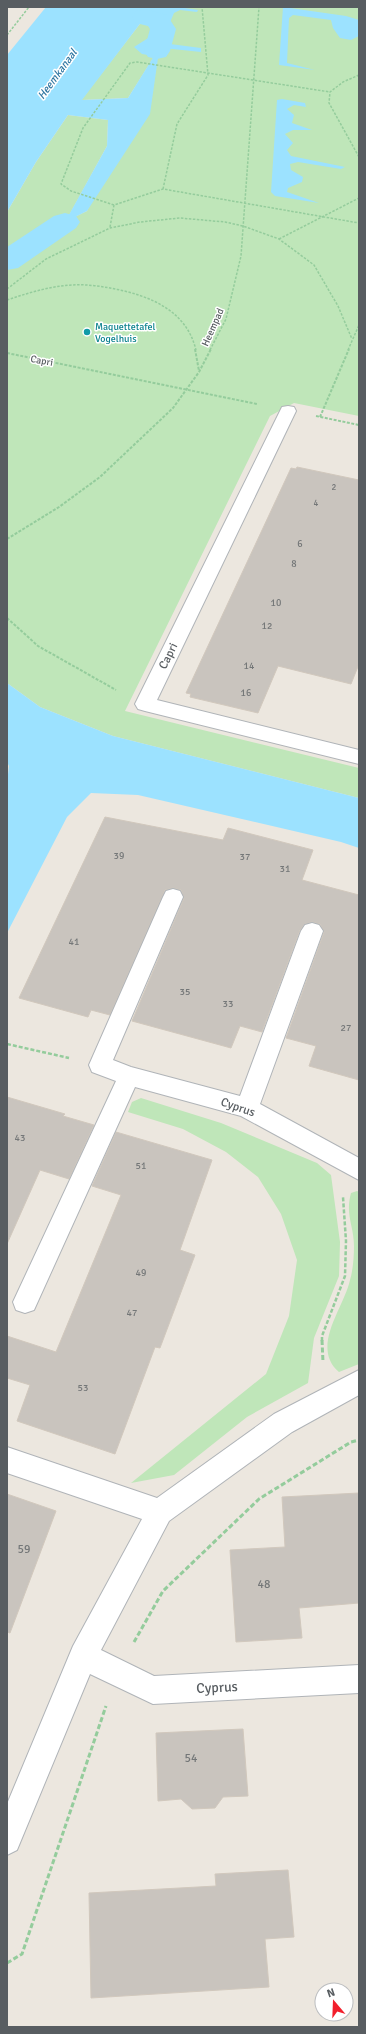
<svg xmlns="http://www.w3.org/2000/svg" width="366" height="2034" viewBox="0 0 366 2034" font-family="Signika,sans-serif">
	<rect width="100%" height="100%" fill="#ece7df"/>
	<path fill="#bfe6b9" d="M153,7H359V416L294,403L270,416L125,711L359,768V798L113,736L40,707L7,683V212L36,162L68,115L108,120L107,146L66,221L87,211L157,52L128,98L81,100Z
		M141,1098L221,1123L317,1163L331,1175L340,1242L339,1276L314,1338L308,1383L247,1417L174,1475L131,1483L266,1374L289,1316L297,1260L281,1214L258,1177L226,1152L183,1129L128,1112L132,1102Z
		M357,1191L359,1192V1364L339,1372C310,1347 344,1308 350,1280C353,1270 354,1257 354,1246C354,1226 345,1215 351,1193Z"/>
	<path fill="#9ce2ff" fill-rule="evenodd" d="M46,7H178L198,10L197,12L180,10L174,13L163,39L170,44L201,48V52L163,48L158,51V58L150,114L87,211L65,222L107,146L108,120L68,115L36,162L7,212V55ZM149,12L156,22L153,35L134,47L142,54L154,56L128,98L82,100Z
		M283,7L346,16L359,20V36L351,40L340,38L333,28L331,20L293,15L289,18L287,63L315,70L279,65Z
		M282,99L305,103L306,107L294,105L287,109L294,115L292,123L312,130H293L285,134L293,143L287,150L291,156L345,167L341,169L298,162L290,164L291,170L303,177L302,182L288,188L287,192L319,203L275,196L271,192L277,100Z
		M7,683L40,707L113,736L359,798V848L341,842L138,795L91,793L67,817L7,933V783L9,766L7,762Z"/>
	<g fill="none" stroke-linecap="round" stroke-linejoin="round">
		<path fill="#9ce2ff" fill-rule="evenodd" d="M145,9L167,15L176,29L170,51L166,57L157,59L148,57L144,51L150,29L148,26L136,23L132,17L136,11Z
			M65,213L76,216L80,222L76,228L18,268L7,270V247L54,216Z"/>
	</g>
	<path fill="#c9c4be" stroke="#d1c8bd" d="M297,467L359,480V664L351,684L278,666L258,713L190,697L191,694L186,693L291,468L296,469Z
		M105,817L223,840L228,828L313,850L302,880L359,895V1080L309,1066L316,1046L286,1038L324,932L320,924L312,922L305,924L300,930L262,1032L240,1026L231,1048L132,1021L184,898L181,890L173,888L165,890L110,1015L91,1010L88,1017L19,998Z
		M7,1097L65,1114L63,1116L94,1125L69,1179L40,1170L7,1244Z
		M116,1132L212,1160L180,1250L195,1255L160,1348L155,1347L115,1454L17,1421L30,1385L7,1378V1336L56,1352L121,1195L92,1186Z
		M359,1493V1603L299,1608L302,1638L236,1642L230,1550L285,1547L282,1497Z
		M7,1494L56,1511L10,1633L7,1632Z
		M243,1729L248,1796L223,1797L215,1808L192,1809L181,1799L158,1801L156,1733Z
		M288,1870L294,1937L265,1939L269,1987L91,1998L89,1893L216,1886L215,1874Z"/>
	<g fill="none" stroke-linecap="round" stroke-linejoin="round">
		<defs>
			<path id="minor" d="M288,406L294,407L296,411L157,700L359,750V764L145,711L138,709L135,704L280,411L282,407Z
				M173,889L180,891L183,897L113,1060L131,1067L240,1096L301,931L305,925L312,923L319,925L323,931L260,1104L359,1158V1180L241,1116L135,1087L34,1310L25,1313L16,1310L13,1302L116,1081L92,1072L89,1065L163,897L166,891Z
				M359,1370V1395L292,1432L169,1521L101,1650L154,1676L359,1665V1693L153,1704L90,1674L17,1850L7,1855V1804L73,1646L142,1519L7,1473V1447L157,1498L274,1414Z"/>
		</defs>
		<use href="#minor" stroke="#b0b4b8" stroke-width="2"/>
		<path stroke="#94cc9c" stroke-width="1.5" stroke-dasharray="2.5 1.5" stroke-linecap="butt" d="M7,35L29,7
			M359,75L343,82L330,92L329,103L359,157
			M163,189L177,124L208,75L202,7
			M114,205L71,191L61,184L83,128L130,63L137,62L330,92
			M110,227L114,205L163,189L359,223
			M279,239L359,198
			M7,289L46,259L110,228L140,222L180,218L225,222L243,226L279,239L314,265L338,306L352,339
			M7,300C28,293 50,286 73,285C85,284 98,286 110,288C148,295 186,309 196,350
			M210,350L226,319L241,256L259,7
			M348,350L359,325"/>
		<path stroke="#94cc9c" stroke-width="2" stroke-dasharray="3 1.5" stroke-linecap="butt" d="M195,349L199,371
			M7,353L257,404
			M316,416L359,425
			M320,417L349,349
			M7,539L59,507L100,477L173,408L199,372L211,349
			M7,618L38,646L116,690"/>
		<path stroke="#94cc9c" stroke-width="2.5" stroke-dasharray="4 2" stroke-linecap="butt" d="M7,1044L69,1058
			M322,1341V1336L345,1276L346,1241L343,1197"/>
		<path stroke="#94cc9c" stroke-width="3" stroke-dasharray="5 2.5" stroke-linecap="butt" d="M322,1340L323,1362
			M134,1642L163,1591L259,1499L351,1442L359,1440
			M7,1963L22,1954L106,1706"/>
		<use href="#minor" fill="#fff" fill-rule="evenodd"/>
	</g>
	<circle fill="#0f9aa8" stroke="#fff" stroke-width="1.5" cx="87" cy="332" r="4"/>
	<g text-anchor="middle" stroke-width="3" stroke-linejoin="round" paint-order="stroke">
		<g font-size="9" fill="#747778">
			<text x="334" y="490">2</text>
			<text x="316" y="506">4</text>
		</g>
		<g font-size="10" fill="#0d838f" stroke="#fff" text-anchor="start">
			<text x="95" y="330">Maquettetafel<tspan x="95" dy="12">Vogelhuis</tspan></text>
		</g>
		<g font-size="10" fill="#585d61" stroke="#fff">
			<text transform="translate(212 327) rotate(-66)" y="4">Heempad</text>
			<text transform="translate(42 360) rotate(11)" y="4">Capri</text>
		</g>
		<g font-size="10" fill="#747778">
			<text x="300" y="547">6</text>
			<text x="294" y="567">8</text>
			<text x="276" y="606">10</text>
			<text x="267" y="629">12</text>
			<text x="249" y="669">14</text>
			<text x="246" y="696">16</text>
			<text x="119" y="859">39</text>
			<text x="245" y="860">37</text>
			<text x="285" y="872">31</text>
			<text x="74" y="945">41</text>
			<text x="185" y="995">35</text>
			<text x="228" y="1007">33</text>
			<text x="346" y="1031">27</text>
			<text x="20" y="1141">43</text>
			<text x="141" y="1169">51</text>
			<text x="141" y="1276">49</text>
			<text x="132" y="1316">47</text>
			<text x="83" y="1391">53</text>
		</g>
		<g font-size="11" font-style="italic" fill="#3178a3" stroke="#fff">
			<text transform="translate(57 74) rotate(-54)" y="4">Heemkanaal</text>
		</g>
		<g font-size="12" fill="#585d61" stroke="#fff">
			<text transform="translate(168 656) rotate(-64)" y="4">Capri</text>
			<text transform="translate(238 1107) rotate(19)" y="4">Cyprus</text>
		</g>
		<g font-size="12" fill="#747778">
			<text x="24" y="1553">59</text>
			<text x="264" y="1588">48</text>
			<text x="191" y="1762">54</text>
		</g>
		<g font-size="14" fill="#585d61" stroke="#fff">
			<text transform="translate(217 1687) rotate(-3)" y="5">Cyprus</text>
		</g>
	</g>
	<rect width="366" height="2034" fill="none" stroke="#585d61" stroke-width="16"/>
	<g transform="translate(334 2002) rotate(341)"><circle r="19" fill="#ffffff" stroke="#bcbec0"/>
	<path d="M0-3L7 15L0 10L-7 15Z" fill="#f21f2c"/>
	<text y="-6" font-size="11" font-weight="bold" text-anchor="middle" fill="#585d61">N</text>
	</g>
</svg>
